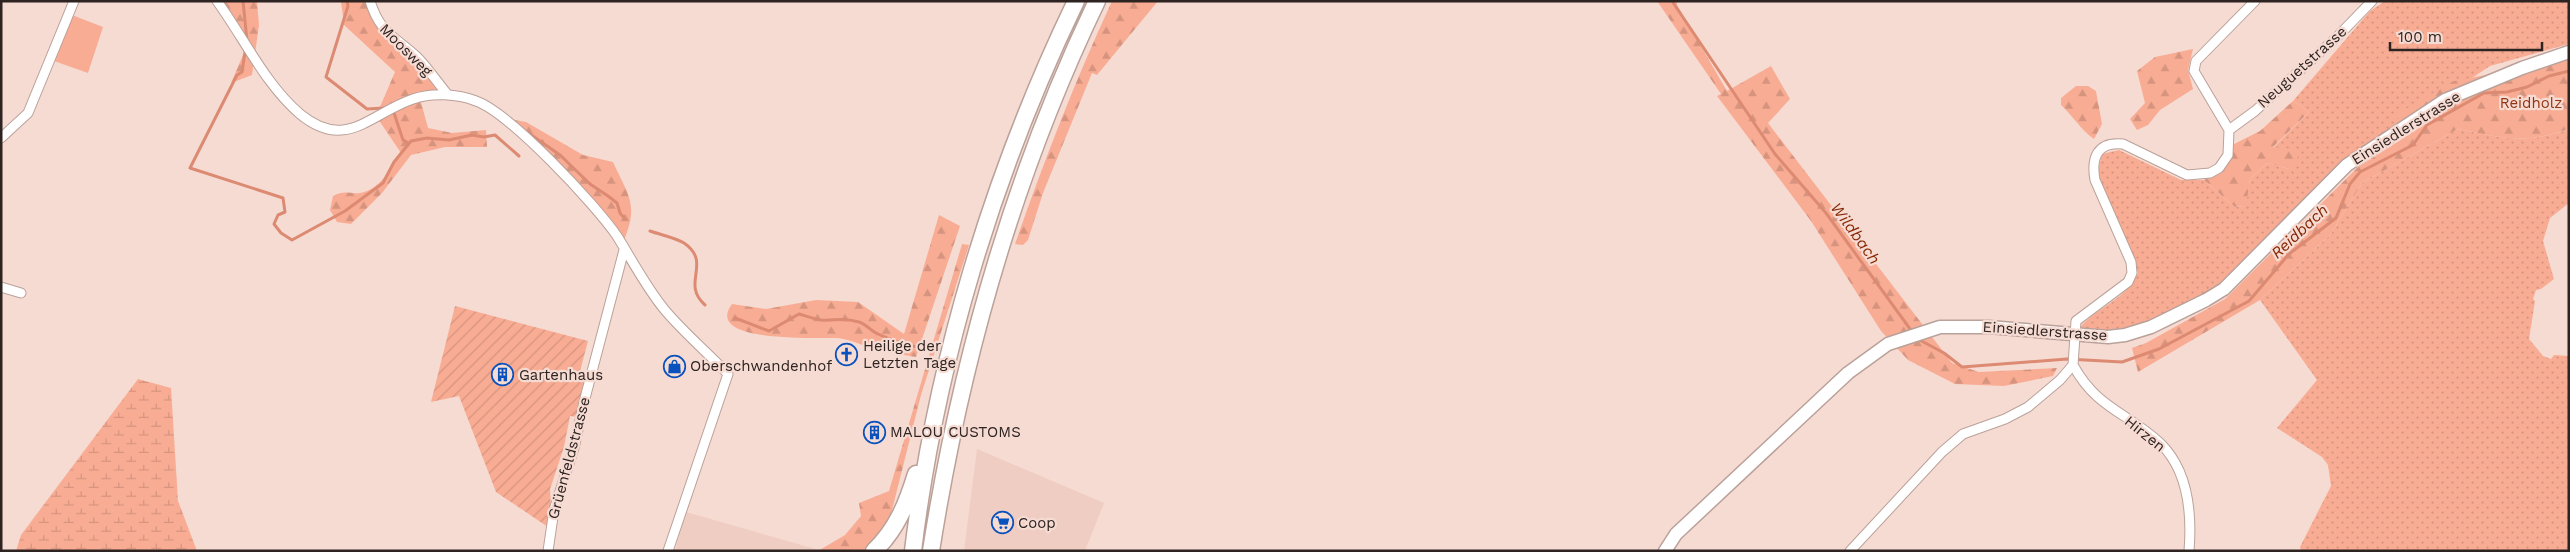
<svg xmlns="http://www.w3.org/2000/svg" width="2570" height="552" viewBox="0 0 2570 552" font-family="'Work Sans',sans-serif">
	<defs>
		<pattern id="grass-dots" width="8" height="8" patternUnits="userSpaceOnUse" patternTransform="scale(1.25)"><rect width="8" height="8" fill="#f9ac94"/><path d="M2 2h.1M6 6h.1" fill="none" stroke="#d6947f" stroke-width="1.8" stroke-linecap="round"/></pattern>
		<pattern id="forest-firs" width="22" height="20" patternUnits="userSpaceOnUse" patternTransform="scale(1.25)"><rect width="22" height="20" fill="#f9ac94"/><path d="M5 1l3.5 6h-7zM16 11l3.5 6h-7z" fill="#d6947f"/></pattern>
		<pattern id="wetland-marsh" width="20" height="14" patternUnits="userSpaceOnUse" patternTransform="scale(1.25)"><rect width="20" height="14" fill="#f9ac94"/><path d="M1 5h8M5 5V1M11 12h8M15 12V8" fill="none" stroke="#d6947f"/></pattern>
		<pattern id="garden-furrows" width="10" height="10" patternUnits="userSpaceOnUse" patternTransform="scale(1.25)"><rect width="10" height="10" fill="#f9ac94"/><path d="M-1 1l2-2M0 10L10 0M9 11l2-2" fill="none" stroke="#d6947f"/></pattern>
	</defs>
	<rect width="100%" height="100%" fill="#f6dbd3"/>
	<path fill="#f0cdc2" d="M977,449L1104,503L1085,551H964Z
		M686,512L819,550L675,551Z"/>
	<path fill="url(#grass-dots)" d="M2385,1H2569V44L2490,66L2353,157L2219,289L2149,325L2112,333L2077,331C2095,307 2127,300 2138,273L2096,179L2102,154L2119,150L2181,180H2204L2235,207L2245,206L2250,179L2267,163L2289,169L2273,148L2309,112L2293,101L2370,11Z
		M2458,129C2504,138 2524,145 2569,129V203L2550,218L2543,241L2554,279L2541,289L2536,290L2533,299L2535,301L2529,339L2543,356L2551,359L2554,355L2569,356V551H2301L2300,547L2331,486L2328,465L2322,457L2277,428L2317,380L2260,300L2330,235L2362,183Z"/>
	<path fill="url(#forest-firs)" d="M221,1H257L259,25L252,75L231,83L246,48Z
		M341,1H368L379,29L390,40L414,58L443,93L419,95L428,128L452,133L486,130L487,147H445L411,155L382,193L351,224L337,222L330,210L333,196C344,190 349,194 360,193C380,190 390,169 401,153L376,116L395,72L344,25Z
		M1112,1H1158L1097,75L1092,73L1043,193L1028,240L1023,245L1015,244C1044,161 1075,81 1112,1Z
		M1657,1H1677V5L1727,91L1771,66L1790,99L1768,123L1952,363L1979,372L2057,368L2053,376L2004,386L1955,384L1908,360L1881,331L1811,221L1717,96L1721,94Z
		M2193,49L2188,70L2193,89L2160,110L2148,125L2137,130L2130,119L2145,103L2137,71L2155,57Z
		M2569,59V129C2523,145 2504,138 2458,129L2362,183L2330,235L2260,300L2138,372L2132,348L2146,343L2225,299L2358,167L2427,123L2392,117L2454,81Z
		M2076,86H2088L2096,91L2102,124L2094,139C2081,130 2073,116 2061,105V98Z
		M2293,101L2309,112L2273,147L2292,149L2298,158L2289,169L2267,163L2250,179L2246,206L2235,207L2204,180L2222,170L2232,145L2260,131Z
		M509,119L526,122L583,155L613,162C628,195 639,204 624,240Z
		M939,215L960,226L916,357C904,355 891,353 878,350C865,347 851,339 837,338C821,337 702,344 732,304L766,309L816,300L858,302L904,334Z
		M962,244L969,245L921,395L890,518L866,551H818L845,535L861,516L859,503L889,491Z"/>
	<path fill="url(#wetland-marsh)" d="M138,379L171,388L178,501L197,551H16L21,535Z"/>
	<path fill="#f9ac94" d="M72,15L103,27L88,73L54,61Z"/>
	<path fill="url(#garden-furrows)" d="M455,306L588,341L579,375L585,381L577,417L570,416L564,447L550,489L551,508L548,527L496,492L459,396L431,402Z"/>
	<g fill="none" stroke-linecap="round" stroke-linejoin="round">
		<path stroke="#dc8a72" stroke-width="3" d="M243,1L247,41
			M347,1L348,6L326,77L367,109L384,108
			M1672,1L1775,154L1826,213L1913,333
			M245,52L242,72L237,75L190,168L283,198L285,212L278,215L274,224L281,233L292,240L345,211L383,183L394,162L411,141L427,138L449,140L472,135L484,137L495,135L519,156
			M394,113L403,140L408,143
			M527,132L560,155L590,184L608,196L617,203L620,213L625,219
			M650,231C661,235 674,237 684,243C713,263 680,283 705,305
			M735,318L769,331L799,314C806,316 814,319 821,320C836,321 842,317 859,322C866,324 871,331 878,334C891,340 905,345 918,347
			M1916,338L1944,353L1962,367L2067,359L2122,362L2159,349L2249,301L2289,254L2336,218L2350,184L2360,172L2413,145L2427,125L2484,93L2507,92L2527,87L2549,76L2569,71"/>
		<defs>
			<path id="street" d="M217,1C244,38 265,84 300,114C346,152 371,113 413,99C432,92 458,94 476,101C510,113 596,205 617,236C632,260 646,287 664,309C683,332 707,352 728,374L668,551
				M370,1C380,33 394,36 416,56C428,68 437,82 448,95
				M2229,130L2255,111L2338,36L2372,1
				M1,138L28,113L74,1
				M1,287L21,293
				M2073,365C2097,409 2127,412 2160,443C2188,470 2192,514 2189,551
				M548,551L554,510L574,448L584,402L624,250
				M1850,551L1942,452L1963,434L2005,419L2028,407L2060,380L2073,365L2076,321L2128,282L2132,273L2131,262L2095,180C2091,158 2097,141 2123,144L2187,175L2210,173L2219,168L2228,155L2229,130L2194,71L2196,61L2255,1"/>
			<path id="secondary" d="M1665,551L1676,534L1848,373L1888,344L1940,327H1989L2108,337L2125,335L2151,327L2206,300L2224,289L2347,165L2445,100L2522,68L2569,52"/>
			<path id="highway" d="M874,551C897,529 907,503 916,474
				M913,551C936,362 993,173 1076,1
				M931,551C961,360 1013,176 1097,1"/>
		</defs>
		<use href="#street" stroke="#baa199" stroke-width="11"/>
		<use href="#secondary" stroke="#baa199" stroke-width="15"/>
		<use href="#highway" stroke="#baa199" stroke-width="19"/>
		<use href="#street" stroke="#fff" stroke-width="9"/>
		<use href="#secondary" stroke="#fff" stroke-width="12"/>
		<use href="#highway" stroke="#fff" stroke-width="16"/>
	</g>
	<defs>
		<symbol id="church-ring" viewBox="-11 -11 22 22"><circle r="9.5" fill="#f6dbd3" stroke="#0951bc" stroke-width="1.5"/><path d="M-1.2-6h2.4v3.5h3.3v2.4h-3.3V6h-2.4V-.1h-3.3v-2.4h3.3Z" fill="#0951bc"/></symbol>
		<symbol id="shop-ring" viewBox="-11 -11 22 22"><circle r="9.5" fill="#f6dbd3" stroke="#0951bc" stroke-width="1.5"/><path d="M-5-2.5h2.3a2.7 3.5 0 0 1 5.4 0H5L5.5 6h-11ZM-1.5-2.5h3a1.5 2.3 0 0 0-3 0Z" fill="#0951bc"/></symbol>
		<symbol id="building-ring" viewBox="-11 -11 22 22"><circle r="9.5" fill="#f6dbd3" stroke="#0951bc" stroke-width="1.5"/><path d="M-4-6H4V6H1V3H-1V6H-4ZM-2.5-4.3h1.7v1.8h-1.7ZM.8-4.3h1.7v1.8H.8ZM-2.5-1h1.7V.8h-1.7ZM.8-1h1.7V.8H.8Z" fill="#0951bc"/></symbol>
		<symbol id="supermarket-ring" viewBox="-11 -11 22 22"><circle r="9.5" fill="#f6dbd3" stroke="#0951bc" stroke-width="1.5"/><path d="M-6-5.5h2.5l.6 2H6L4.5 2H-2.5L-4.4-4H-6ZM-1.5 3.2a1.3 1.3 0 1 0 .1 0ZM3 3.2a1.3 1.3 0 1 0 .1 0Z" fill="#0951bc"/></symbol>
	</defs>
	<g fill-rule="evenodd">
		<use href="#church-ring" x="834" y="342" width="25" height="25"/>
		<use href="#shop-ring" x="662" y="354" width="25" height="25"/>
		<use href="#building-ring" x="490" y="362" width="25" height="25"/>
		<use href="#building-ring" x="862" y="420" width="25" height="25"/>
		<use href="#supermarket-ring" x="990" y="510" width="25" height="25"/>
	</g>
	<g text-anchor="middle" stroke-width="4.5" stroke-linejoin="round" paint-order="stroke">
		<g font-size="15" fill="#2d2320" stroke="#f6dbd3">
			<text transform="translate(406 50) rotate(45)" y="5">Moosweg</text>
			<text transform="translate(2302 67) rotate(-42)" y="5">Neuguetstrasse</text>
			<text transform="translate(2406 128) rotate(-32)" y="5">Einsiedlerstrasse</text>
			<text transform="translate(2045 331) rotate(4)" y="5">Einsiedlerstrasse</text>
			<text transform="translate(2145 434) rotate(39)" y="5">Hirzen</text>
			<text transform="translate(569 458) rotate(-75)" y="5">Grüenfeldstrasse</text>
		</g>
		<g font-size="15" fill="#933312" stroke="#f6dbd3">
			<text x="2531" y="108">Reidholz</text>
		</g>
		<g font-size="15" fill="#2d2320" stroke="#f6dbd3" text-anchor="start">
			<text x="863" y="351">Heilige der<tspan x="863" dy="17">Letzten Tage</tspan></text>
			<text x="690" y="371">Oberschwandenhof</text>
			<text x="519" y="380">Gartenhaus</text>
			<text x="890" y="437">MALOU CUSTOMS</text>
			<text x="1018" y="528">Coop</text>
		</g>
		<g font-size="16" font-style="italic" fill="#852500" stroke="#f6dbd3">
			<text transform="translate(2299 231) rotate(-43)" y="6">Reidbach</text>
			<text transform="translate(1856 233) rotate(54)" y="6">Wildbach</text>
		</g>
	</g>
	<rect width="2570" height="552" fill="none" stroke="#2d2320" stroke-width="5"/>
	<path d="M2390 42v8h152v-8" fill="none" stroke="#2d2320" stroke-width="2.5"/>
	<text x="2398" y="42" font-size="15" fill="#2d2320" stroke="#f6dbd3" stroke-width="4" paint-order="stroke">100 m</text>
</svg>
